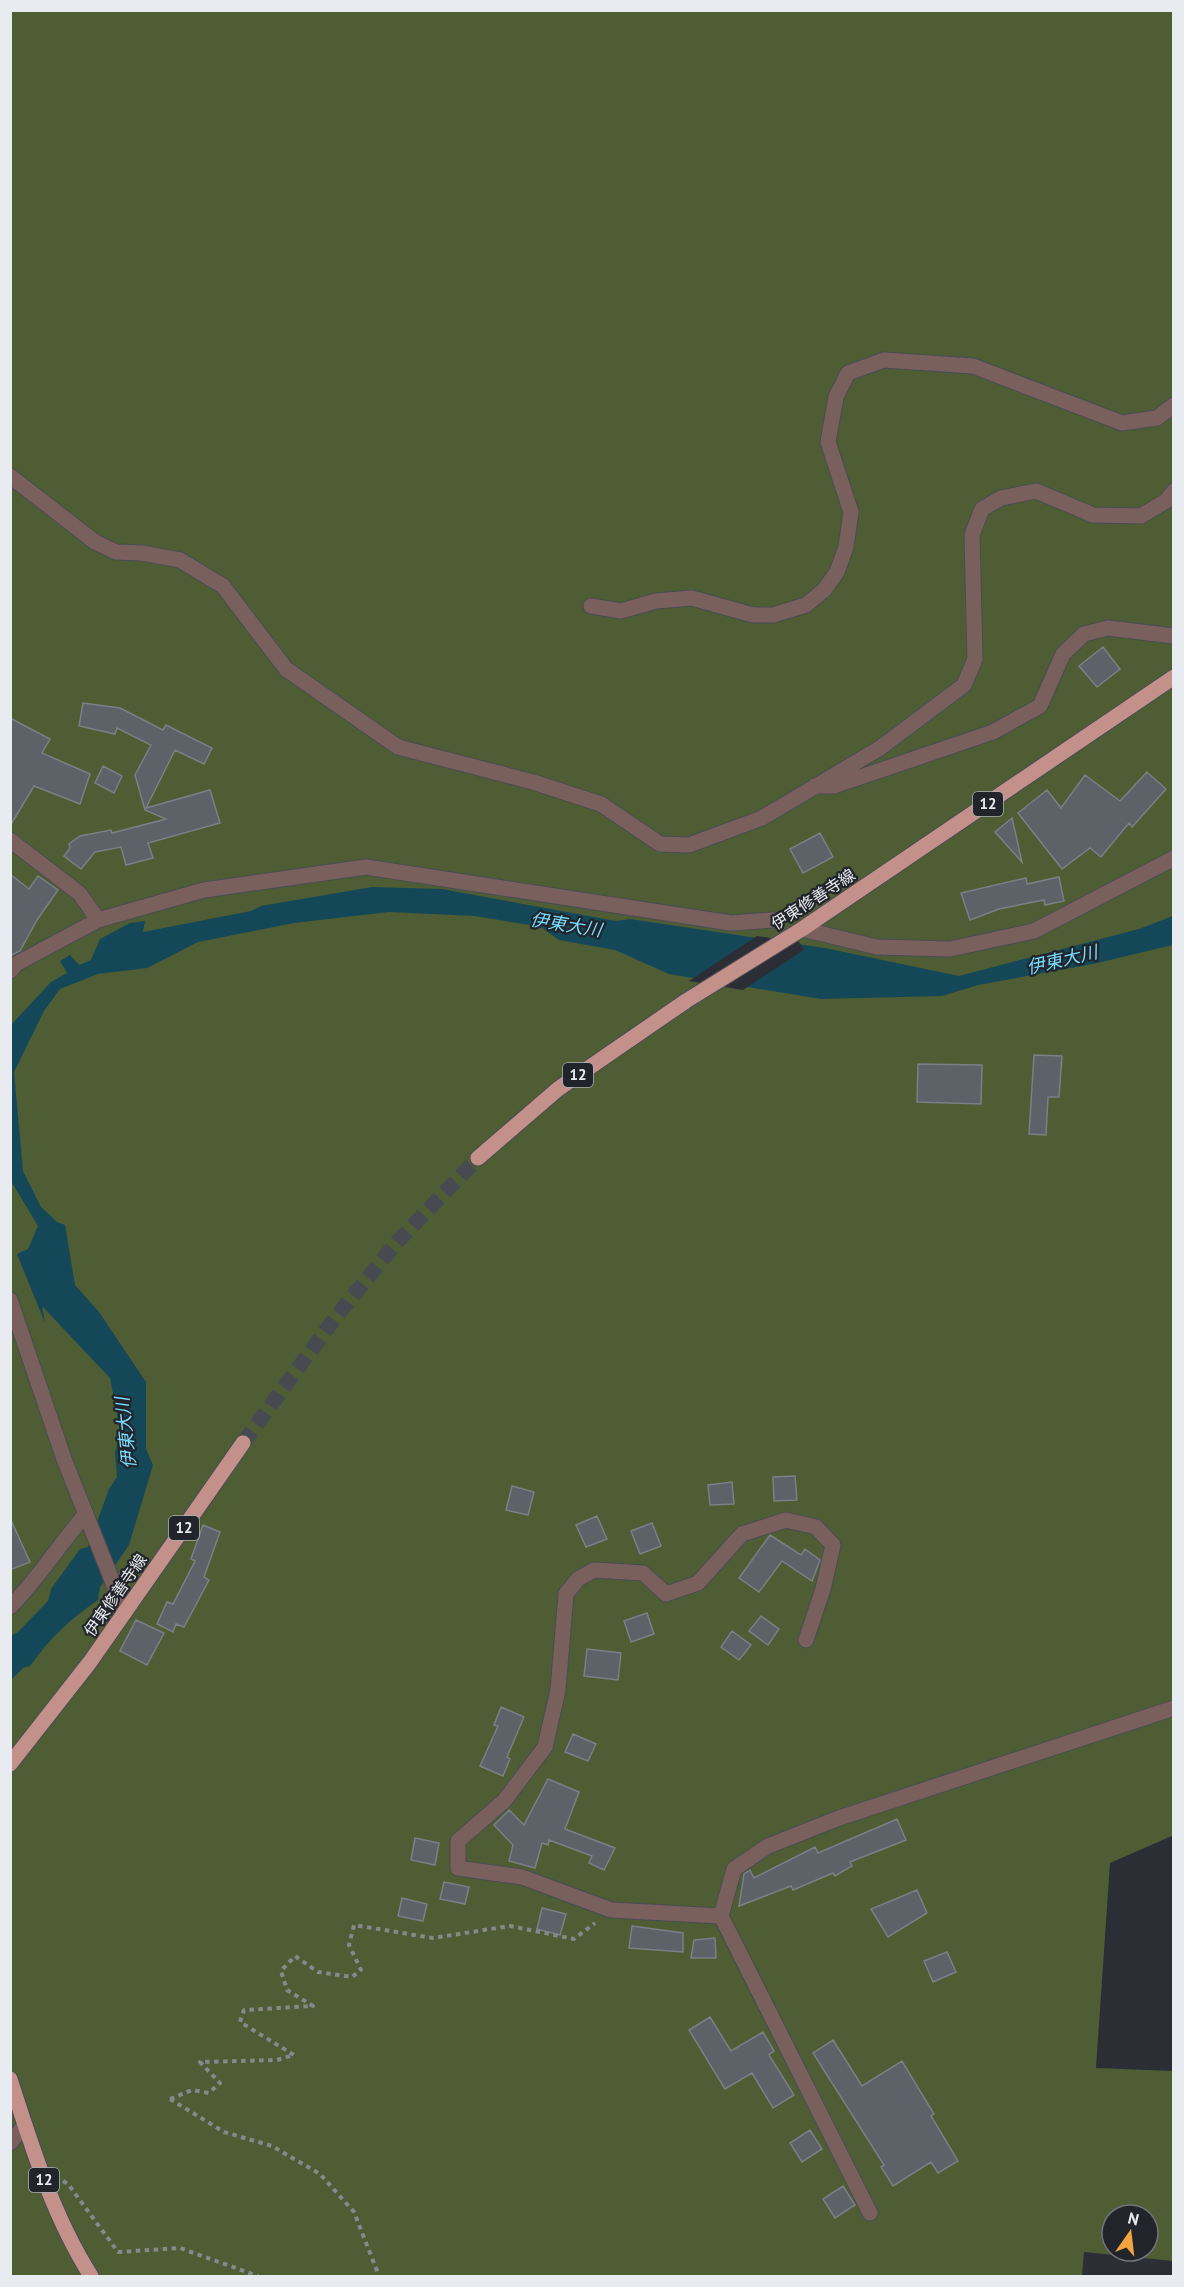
<svg xmlns="http://www.w3.org/2000/svg" width="1184" height="2287" viewBox="0 0 1184 2287" font-family="'PT Sans','Noto Sans JP',sans-serif">
	<rect width="100%" height="100%" fill="#2b2f35"/>
	<path fill="#4e5d34" fill-rule="evenodd" d="M11,11H1173L1174,1835L1110,1863L1096,2068L1173,2071V2261L1084,2252L1082,2276H11ZM1112,2215H1148V2251H1112Z"/>
	<path fill="#144858" d="M372,887L442,889L616,921L630,919L825,948L959,976L1139,929L1173,916V945L1093,964L978,985L942,996L821,999L669,974L615,950L559,940L541,927L475,916L389,912L294,923L198,942L147,968L98,974L60,989L44,1011L14,1072L23,1171L41,1207L57,1222L65,1225L75,1285L99,1312L146,1382V1449L153,1465L129,1545L100,1587L98,1600C70,1619 50,1638 30,1666L23,1668L11,1680V1636L18,1632L48,1601L51,1589L80,1549L88,1547L109,1489L117,1477L115,1452L121,1435L110,1378L42,1306L45,1323L17,1254L28,1249L38,1226L11,1181V1025L51,982L67,973L60,961L70,955L79,965L91,960L100,939L130,923L145,921L143,932L251,911L261,906Z"/>
	<path fill="#2b2f35" d="M757,936L771,938L777,947L788,940L799,942L804,950L743,990L689,981Z"/>
	<path fill="#5d6268" stroke="#7b7f86" stroke-width="1.5" d="M1103,647L1120,669L1097,687L1079,666Z
		M83,703L120,708L163,730L166,725L212,748L204,764L175,750L146,808L210,790L220,823L148,843L153,858L126,865L121,847L95,852L81,869L64,856L70,848L69,844L80,836L111,830L112,833L166,819L145,810L135,775L151,745L117,728L115,734L79,726Z
		M10,718L50,739L42,753L90,774L80,804L34,786L10,826Z
		M103,766L122,776L114,793L95,783Z
		M1147,772L1166,789L1132,827L1129,823L1101,857L1090,848L1062,869L1018,813L1047,790L1061,808L1085,775L1120,801Z
		M1012,818L1022,862L995,832Z
		M820,833L833,857L803,873L790,849Z
		M10,874L29,889L38,876L58,890L37,920L20,951L10,956Z
		M1059,877L1064,901L1045,905L1044,900L999,909L970,920L961,893L1026,878L1027,884Z
		M1034,1055L1062,1056L1059,1097H1048L1046,1135L1029,1134Z
		M918,1064L982,1065L981,1104L917,1102Z
		M795,1476L797,1500L774,1501L773,1477Z
		M732,1482L734,1504L710,1505L708,1485Z
		M512,1486L534,1492L528,1515L506,1510Z
		M597,1516L607,1539L586,1547L576,1525Z
		M10,1518L30,1562L10,1570Z
		M652,1523L661,1546L640,1554L631,1531Z
		M203,1525L220,1532L204,1577L209,1580L184,1627L176,1624L173,1632L157,1624L167,1602L173,1604L195,1561L191,1559Z
		M770,1535L801,1555L805,1549L820,1560L812,1581L782,1561L759,1592L739,1578Z
		M647,1613L654,1634L631,1642L624,1621Z
		M761,1616L779,1629L768,1645L749,1631Z
		M136,1620L164,1633L147,1665L120,1651Z
		M732,1631L751,1645L739,1660L721,1647Z
		M587,1649L621,1653L618,1680L584,1676Z
		M501,1707L524,1717L507,1757L510,1759L503,1776L480,1766L498,1726L494,1725Z
		M573,1734L596,1744L588,1761L565,1752Z
		M548,1779L579,1792L565,1829L615,1848L604,1870L589,1863L592,1856L549,1840L548,1845L542,1843L535,1868L509,1861L513,1845L494,1825L509,1810L524,1825Z
		M897,1819L906,1840L850,1862L852,1866L835,1876L833,1873L793,1890L791,1886L739,1906L744,1874L750,1870L754,1878L815,1847L818,1853Z
		M415,1838L439,1843L435,1865L411,1860Z
		M444,1882L469,1887L465,1904L440,1899Z
		M917,1890L927,1913L888,1937L871,1909Z
		M402,1898L427,1904L423,1921L398,1916Z
		M542,1908L566,1914L560,1935L537,1929Z
		M632,1926L683,1933V1952L629,1948Z
		M715,1938L716,1958H691L694,1940Z
		M947,1952L956,1972L933,1982L924,1961Z
		M710,2017L731,2051L763,2032L774,2051L769,2055L794,2095L773,2108L752,2073L725,2089L689,2030Z
		M833,2040L862,2086L902,2061L934,2114L931,2116L958,2161L938,2173L931,2162L893,2186L881,2167L884,2165L813,2053Z
		M810,2130L822,2149L802,2162L790,2143Z
		M843,2186L855,2205L835,2218L823,2199Z"/>
	<g fill="none" stroke-linecap="round" stroke-linejoin="round">
		<path stroke="#474b51" stroke-width="15" stroke-dasharray="15 8" stroke-linecap="butt" d="M243,1443L335,1318L397,1242L478,1158"/>
		<defs>
			<path id="minor" d="M10,476L95,542L116,552L142,553L180,560L223,586L286,669L398,747L533,782L601,804L660,844L689,845L762,818L880,748L964,685L975,659L972,535L982,509L1001,498L1036,491L1093,515L1141,516L1166,501L1174,491
				M591,606L621,611L656,601L692,598L753,615H773L806,605L824,590L837,572L846,547L851,512L828,442L836,397L848,373L884,360L973,366L1122,423L1157,418L1174,405
				M815,786H834L993,732L1040,706L1063,654L1084,634L1108,628L1174,636
				M10,840L80,894L98,920
				M802,929L877,947L950,949L1034,931L1174,858
				M10,971L16,964L98,920L204,890L366,867L731,923L773,920
				M10,1300L64,1459L125,1613
				M10,1607C38,1579 59,1545 85,1515
				M806,1640L823,1589L833,1545L816,1527L786,1520L742,1534L698,1583L666,1594L643,1573L594,1570L578,1579L566,1594L558,1690L545,1747L504,1801L458,1841V1868L522,1877L611,1910L721,1916L734,1869L768,1846L839,1818L1174,1708
				M721,1916L870,2213
				M10,2143L25,2125"/>
			<path id="primary" d="M478,1158L558,1089L686,1001L802,929L1174,677
				M10,1764L90,1662L243,1443
				M10,2079C32,2147 53,2216 91,2276"/>
		</defs>
		<use href="#minor" stroke="#494d53" stroke-width="17"/>
		<use href="#primary" stroke="#494d53" stroke-width="17"/>
		<path stroke="#85888d" stroke-width="4" stroke-dasharray="4.5 4.5" stroke-linecap="butt" d="M170,2099L192,2090L209,2093L220,2083L200,2062L277,2060L294,2055L240,2022L244,2010L313,2006L287,1990L281,1971L295,1956L318,1972L352,1977L361,1970L349,1945L354,1925L433,1938L510,1926L574,1939L595,1923
			M170,2099L224,2132L272,2146L320,2174L354,2212L379,2276
			M63,2181L68,2184L118,2252L180,2248L258,2276"/>
		<use href="#minor" stroke="#7a605d" stroke-width="15"/>
		<use href="#primary" stroke="#c3908a" stroke-width="15"/>
	</g>
	<g text-anchor="middle" stroke-width="4.5" stroke-linejoin="round" paint-order="stroke">
		<g fill="#21252b" stroke="#acb0b4" stroke-width="1.5">
			<rect x="973" y="792" width="30" height="24" rx="4.5"/>
			<rect x="563" y="1063" width="30" height="24" rx="4.5"/>
			<rect x="169" y="1516" width="30" height="24" rx="4.5"/>
			<rect x="29" y="2168" width="30" height="24" rx="4.5"/>
		</g>
		<g font-size="15" font-weight="bold" fill="#e8ebef">
			<text x="988" y="809">12</text>
			<text x="578" y="1080">12</text>
			<text x="184" y="1533">12</text>
			<text x="44" y="2185">12</text>
		</g>
		<g font-size="16" fill="#e8ebef" stroke="#21252b">
			<text transform="translate(813 899) rotate(-33)" y="6">伊東修善寺線</text>
			<text transform="translate(115 1595) rotate(-55)" y="6">伊東修善寺線</text>
		</g>
		<g font-size="18" font-style="italic" fill="#79dcff" stroke="#21252b">
			<text transform="translate(566 925) rotate(9)" y="6">伊東大川</text>
			<text transform="translate(1062 960) rotate(-13)" y="6">伊東大川</text>
			<text transform="translate(126 1433) rotate(-96)" y="6">伊東大川</text>
		</g>
	</g>
	<rect width="1184" height="2287" fill="none" stroke="#e8ebef" stroke-width="24"/>
	<g transform="translate(1130 2233) rotate(14)"><circle r="28" fill="#21252b" stroke="#717479" stroke-width="1.5"/>
	<path d="M0-4.5L10 22L0 15L-10 22Z" fill="#f2a540"/>
	<text y="-9" font-size="16" font-weight="bold" text-anchor="middle" fill="#e8ebef">N</text>
	</g>
</svg>
